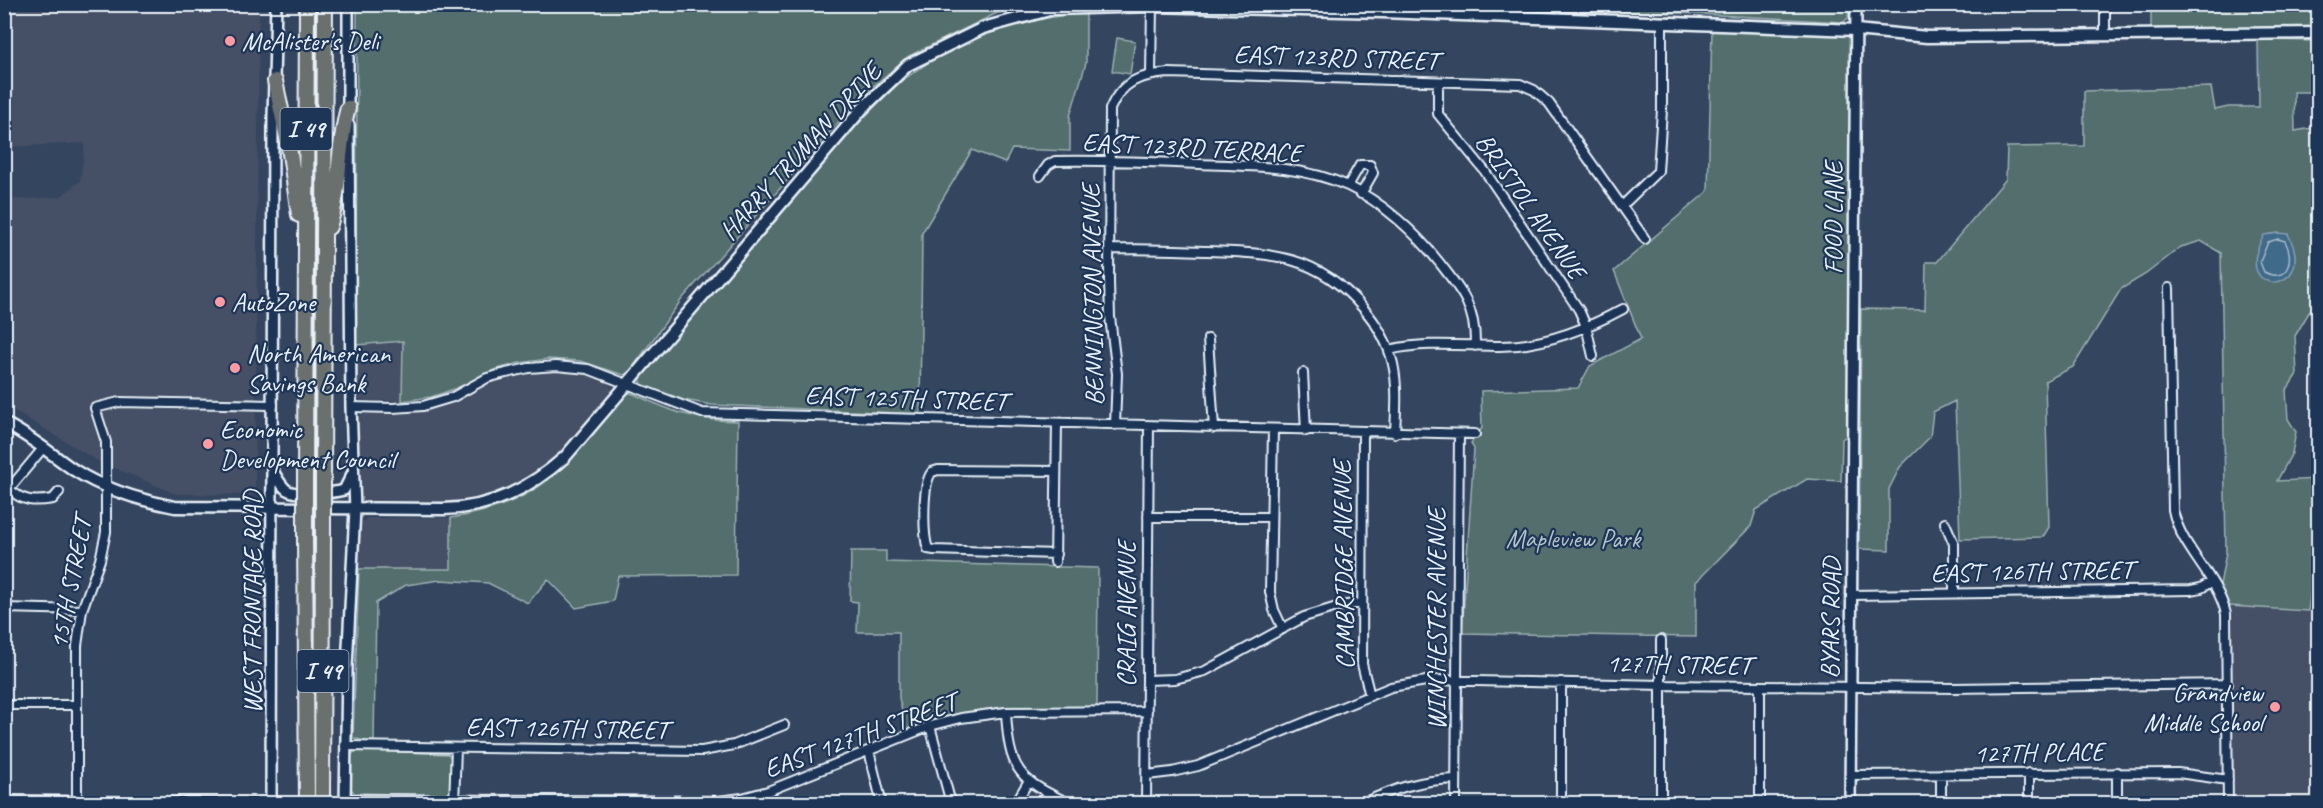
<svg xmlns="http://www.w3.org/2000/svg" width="2323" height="808" viewBox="0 0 2323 808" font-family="Caveat,sans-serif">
	<rect width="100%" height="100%" fill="#34455f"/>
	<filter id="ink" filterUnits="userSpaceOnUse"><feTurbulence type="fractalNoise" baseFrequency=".0167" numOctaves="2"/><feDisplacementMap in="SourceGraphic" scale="12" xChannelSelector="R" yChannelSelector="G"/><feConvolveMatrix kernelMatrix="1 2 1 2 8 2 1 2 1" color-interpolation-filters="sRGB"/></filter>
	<g filter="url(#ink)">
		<path fill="#445065" d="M5,5H259L255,495L176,494L96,460L5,405V200L60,197L80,181L85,143L5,147Z
			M403,340L402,401L363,400L358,398L356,345Z
			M554,369L581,372L606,382L612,387V393L568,446L543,469L507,490L457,503L368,502L362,499L359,492L357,421L361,414L410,412L437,407L499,380L530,372Z
			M367,518H451L452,569H359V530L361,523Z
			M2318,538V803H2232L2230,606L2308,611Z"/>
		<path fill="#526e6c" stroke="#9db0b2" stroke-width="1.5" d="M357,5V4L1034,5L997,13L909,56L862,96L682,299L631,370L624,375L580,361L548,359L519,363L494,370L457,388L431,397L402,401L403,341L356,345Z
			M1849,5L1848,18L1844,22L1680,13L1372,5Z
			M2151,5H2318V33L2151,35Z
			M1086,13V63L1070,116V151L1012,149L1005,163L972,150L922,233L920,414L712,405L684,400L642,385L640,378L644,371L861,121C873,109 884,96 897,85C949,42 1020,18 1086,13Z
			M1712,29L1847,35L1851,40L1848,435L1842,439L1841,481L1807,479L1756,510L1751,526L1696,582V637L1462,633L1474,449L1471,443L1482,428L1481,391L1578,388L1590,366L1641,339L1614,271L1708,191Z
			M1117,38L1135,41L1130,74L1112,71Z
			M2258,40L2318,41V92H2294L2295,131L2318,127V309H2311L2295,336L2297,374L2286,391L2288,419L2296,432L2292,453L2277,481L2318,479V538L2308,611L2230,606L2220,585L2226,553L2221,253L2201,241L2181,247L2146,274L2121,289L2073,367L2045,381L2049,527L2043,537L1960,539L1955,401L1933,412L1930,437L1900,467L1889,489V550L1859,549L1861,309L1925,310L1926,262H1937L2006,179L2007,147L2084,146V91L2211,87L2215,110L2228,107H2259Z
			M631,393C671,411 693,421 738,421L736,575L618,576L613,601L576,608L548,579L528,603L488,583L440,580L406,585L376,603L374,743L353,738L359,569H451V518C542,505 572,462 625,394Z
			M851,551H886V562L1098,568L1097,707H1004L966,712L906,729L899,698V632H857L858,602L850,601Z
			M357,750L448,754L452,759L451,790L445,795L354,793L350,787V756Z"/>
		<path fill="#416a89" stroke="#84a0b5" stroke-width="1.5" d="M2278,233L2288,234C2321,296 2227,300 2264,235Z"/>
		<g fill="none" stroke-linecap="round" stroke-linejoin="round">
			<path stroke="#a5bbcc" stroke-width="1.5" d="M2278,239L2285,241C2295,259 2288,284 2264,272L2260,262L2268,242Z"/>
			<defs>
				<path id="minor" d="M2105,35V4
					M1151,74L1152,6
					M1438,82V114L1484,170L1579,310L1586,326L1593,356
					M1040,176L1048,165L1055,161C1103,160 1152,162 1200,164C1250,166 1301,165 1348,186C1382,202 1415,232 1438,261C1461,290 1476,307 1475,346
					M1348,186L1360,165H1370L1373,173L1361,194
					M1622,206L1658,171L1662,110V23
					M1110,249C1142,249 1174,250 1207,251C1272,253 1318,255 1363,308C1377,324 1388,343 1393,364C1398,387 1396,410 1395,433
					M2169,288L2173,510C2181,549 2217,575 2226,614L2228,804
					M1208,339L1214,428
					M1389,350C1426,341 1463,346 1500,346C1542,346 1586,329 1623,309
					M1303,373L1306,431
					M351,407L393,408L423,406L453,397L487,378L506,373L529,368L556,366L588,369L702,413L1475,434
					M1115,425L1117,374L1110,317L1109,282L1110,109C1122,81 1140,75 1169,73L1520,84L1534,90L1549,103L1645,239
					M1273,430L1270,592L1274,610L1283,629
					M1363,432L1362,664L1370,696
					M9,489L44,447
					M4,493L9,489C23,502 35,502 53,499L59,492
					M1148,517H1271
					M1945,523L1954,544V593
					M1056,554L934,550L928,549C923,535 922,483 932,472L938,470L1056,471
					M1055,562L1057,423
					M1851,595L2191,590L2201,588L2211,582
					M4,608L82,610
					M1147,680L1175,679L1205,671L1304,617L1340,606L1362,603
					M4,705H76
					M1006,712C1009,770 1018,780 1071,804
					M930,726L949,796L953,804
					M345,746L702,751L734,745L784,725
					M869,751L882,804
					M2117,772V804
					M2029,773V804
					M1941,774V804
					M1147,775L1172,772L1198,766L1391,687L1432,680L1662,685L1953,688L2228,684
					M1850,775L2178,773L2228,780
					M345,799L718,801L742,798L768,791L930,726L961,718L1006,712L1147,711
					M4,800L271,803
					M77,804V646L82,610L100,560L106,532V442L95,408L119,402L273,405
					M454,804L456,748
					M1015,804L1028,782
					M1146,804L1149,426
					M1360,804C1395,789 1417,780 1456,779
					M1456,804L1459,434
					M1561,804V682
					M1661,804V640
					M1760,804V686"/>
				<path id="tertiary" d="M348,4V111
					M273,471C277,477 281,486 287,490C296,496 334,493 344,490L352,474
					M271,804L273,117L276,4
					M345,804L347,667L355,509L351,407L349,125
					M1850,804L1856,4"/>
				<path id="secondary" d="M4,423C30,436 51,454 74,470C105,490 139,500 175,507L444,509C492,508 530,488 565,457L862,109L908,65L983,28L1053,9L1152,6L1382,12L1856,30L1927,37L2318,33"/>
				<path id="motorway" d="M275,81L289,147L299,215
					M329,227C341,188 337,147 348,108
					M305,481L307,4
					M323,482L325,4
					M305,539L307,804
					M322,804L323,539"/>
			</defs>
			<use href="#minor" stroke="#e8f1f8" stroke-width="12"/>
			<use href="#tertiary" stroke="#e8f1f8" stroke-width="14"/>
			<use href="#secondary" stroke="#e8f1f8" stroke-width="15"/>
			<use href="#motorway" stroke="#e8f1f8" stroke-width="18"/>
			<use href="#minor" stroke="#1d3557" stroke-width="8"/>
			<use href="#tertiary" stroke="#1d3557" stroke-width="9"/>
			<use href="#secondary" stroke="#1d3557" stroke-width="10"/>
			<use href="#motorway" stroke="#6b706d" stroke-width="14"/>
			<defs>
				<path id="motorway-bridge" d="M305,481V539
					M323,539V482"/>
			</defs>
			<use href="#motorway-bridge" stroke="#e8f1f8" stroke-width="18" stroke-linecap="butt"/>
			<use href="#motorway-bridge" stroke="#6b706d" stroke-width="14"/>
		</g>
	</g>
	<g fill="#ff9aa2" stroke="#1d3557" stroke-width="2">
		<circle cx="230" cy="41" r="6"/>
		<circle cx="220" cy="302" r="6"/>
		<circle cx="235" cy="368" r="6"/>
		<circle cx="208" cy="444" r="6"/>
		<circle cx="2275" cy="707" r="6"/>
	</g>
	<g text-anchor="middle" stroke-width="4.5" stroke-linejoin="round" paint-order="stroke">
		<g fill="#1d3557" stroke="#abb9c8" stroke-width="1.5">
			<rect x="280.5" y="108" width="51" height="42" rx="4.5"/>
			<rect x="297.5" y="650" width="51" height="42" rx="4.5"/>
		</g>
		<g font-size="24" font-weight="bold" fill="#e8f1f8">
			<text x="306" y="137">I 49</text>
			<text x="323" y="679">I 49</text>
		</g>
		<g font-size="26" fill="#e8f1f8" stroke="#1d3557" text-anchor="start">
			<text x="242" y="50">McAlister's Deli</text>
			<text x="232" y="311">AutoZone</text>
			<text x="247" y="362">North American<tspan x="247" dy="30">Savings Bank</tspan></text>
			<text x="220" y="438">Economic<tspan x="220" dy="30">Development Council</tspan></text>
			<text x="2263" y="701" text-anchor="end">Grandview<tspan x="2263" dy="30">Middle School</tspan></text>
		</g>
		<g font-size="26" fill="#e8f1f8" stroke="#1d3557">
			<text transform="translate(1336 57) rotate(2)" y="9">EAST 123RD STREET</text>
			<text transform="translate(1192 147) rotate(3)" y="9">EAST 123RD TERRACE</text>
			<text transform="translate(800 151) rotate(-48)" y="9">HARRY TRUMAN DRIVE</text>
			<text transform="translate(1531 206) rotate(55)" y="9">BRISTOL AVENUE</text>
			<text transform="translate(1833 218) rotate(-90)" y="9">FOOD LANE</text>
			<text transform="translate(1092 295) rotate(-91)" y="9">BENNINGTON AVENUE</text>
			<text transform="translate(906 398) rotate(2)" y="9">EAST 125TH STREET</text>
			<text transform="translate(1343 565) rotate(-91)" y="9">CAMBRIDGE AVENUE</text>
			<text transform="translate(2032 571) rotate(-1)" y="9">EAST 126TH STREET</text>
			<text transform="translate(70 583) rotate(-79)" y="9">15TH STREET</text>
			<text transform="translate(252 602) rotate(-90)" y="9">WEST FRONTAGE ROAD</text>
			<text transform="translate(1126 614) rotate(-90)" y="9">CRAIG AVENUE</text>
			<text transform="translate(1830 618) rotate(-89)" y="9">BYARS ROAD</text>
			<text transform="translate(1436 619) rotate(-90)" y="9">WINCHESTER AVENUE</text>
			<text transform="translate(1679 664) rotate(1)" y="9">127TH STREET</text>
			<text transform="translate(567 728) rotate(1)" y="9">EAST 126TH STREET</text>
			<text transform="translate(860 735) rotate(-20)" y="9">EAST 127TH STREET</text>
			<text transform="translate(2039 752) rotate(-1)" y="9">127TH PLACE</text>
		</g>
		<g font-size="26" fill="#b4c3c7" stroke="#1d3557">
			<text x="1573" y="547">Mapleview Park</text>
		</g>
	</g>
	<rect width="2323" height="808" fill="none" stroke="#1d3557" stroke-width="24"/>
	<rect x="12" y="12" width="2299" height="784" fill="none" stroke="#e8f1f8" stroke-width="2" filter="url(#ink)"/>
</svg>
